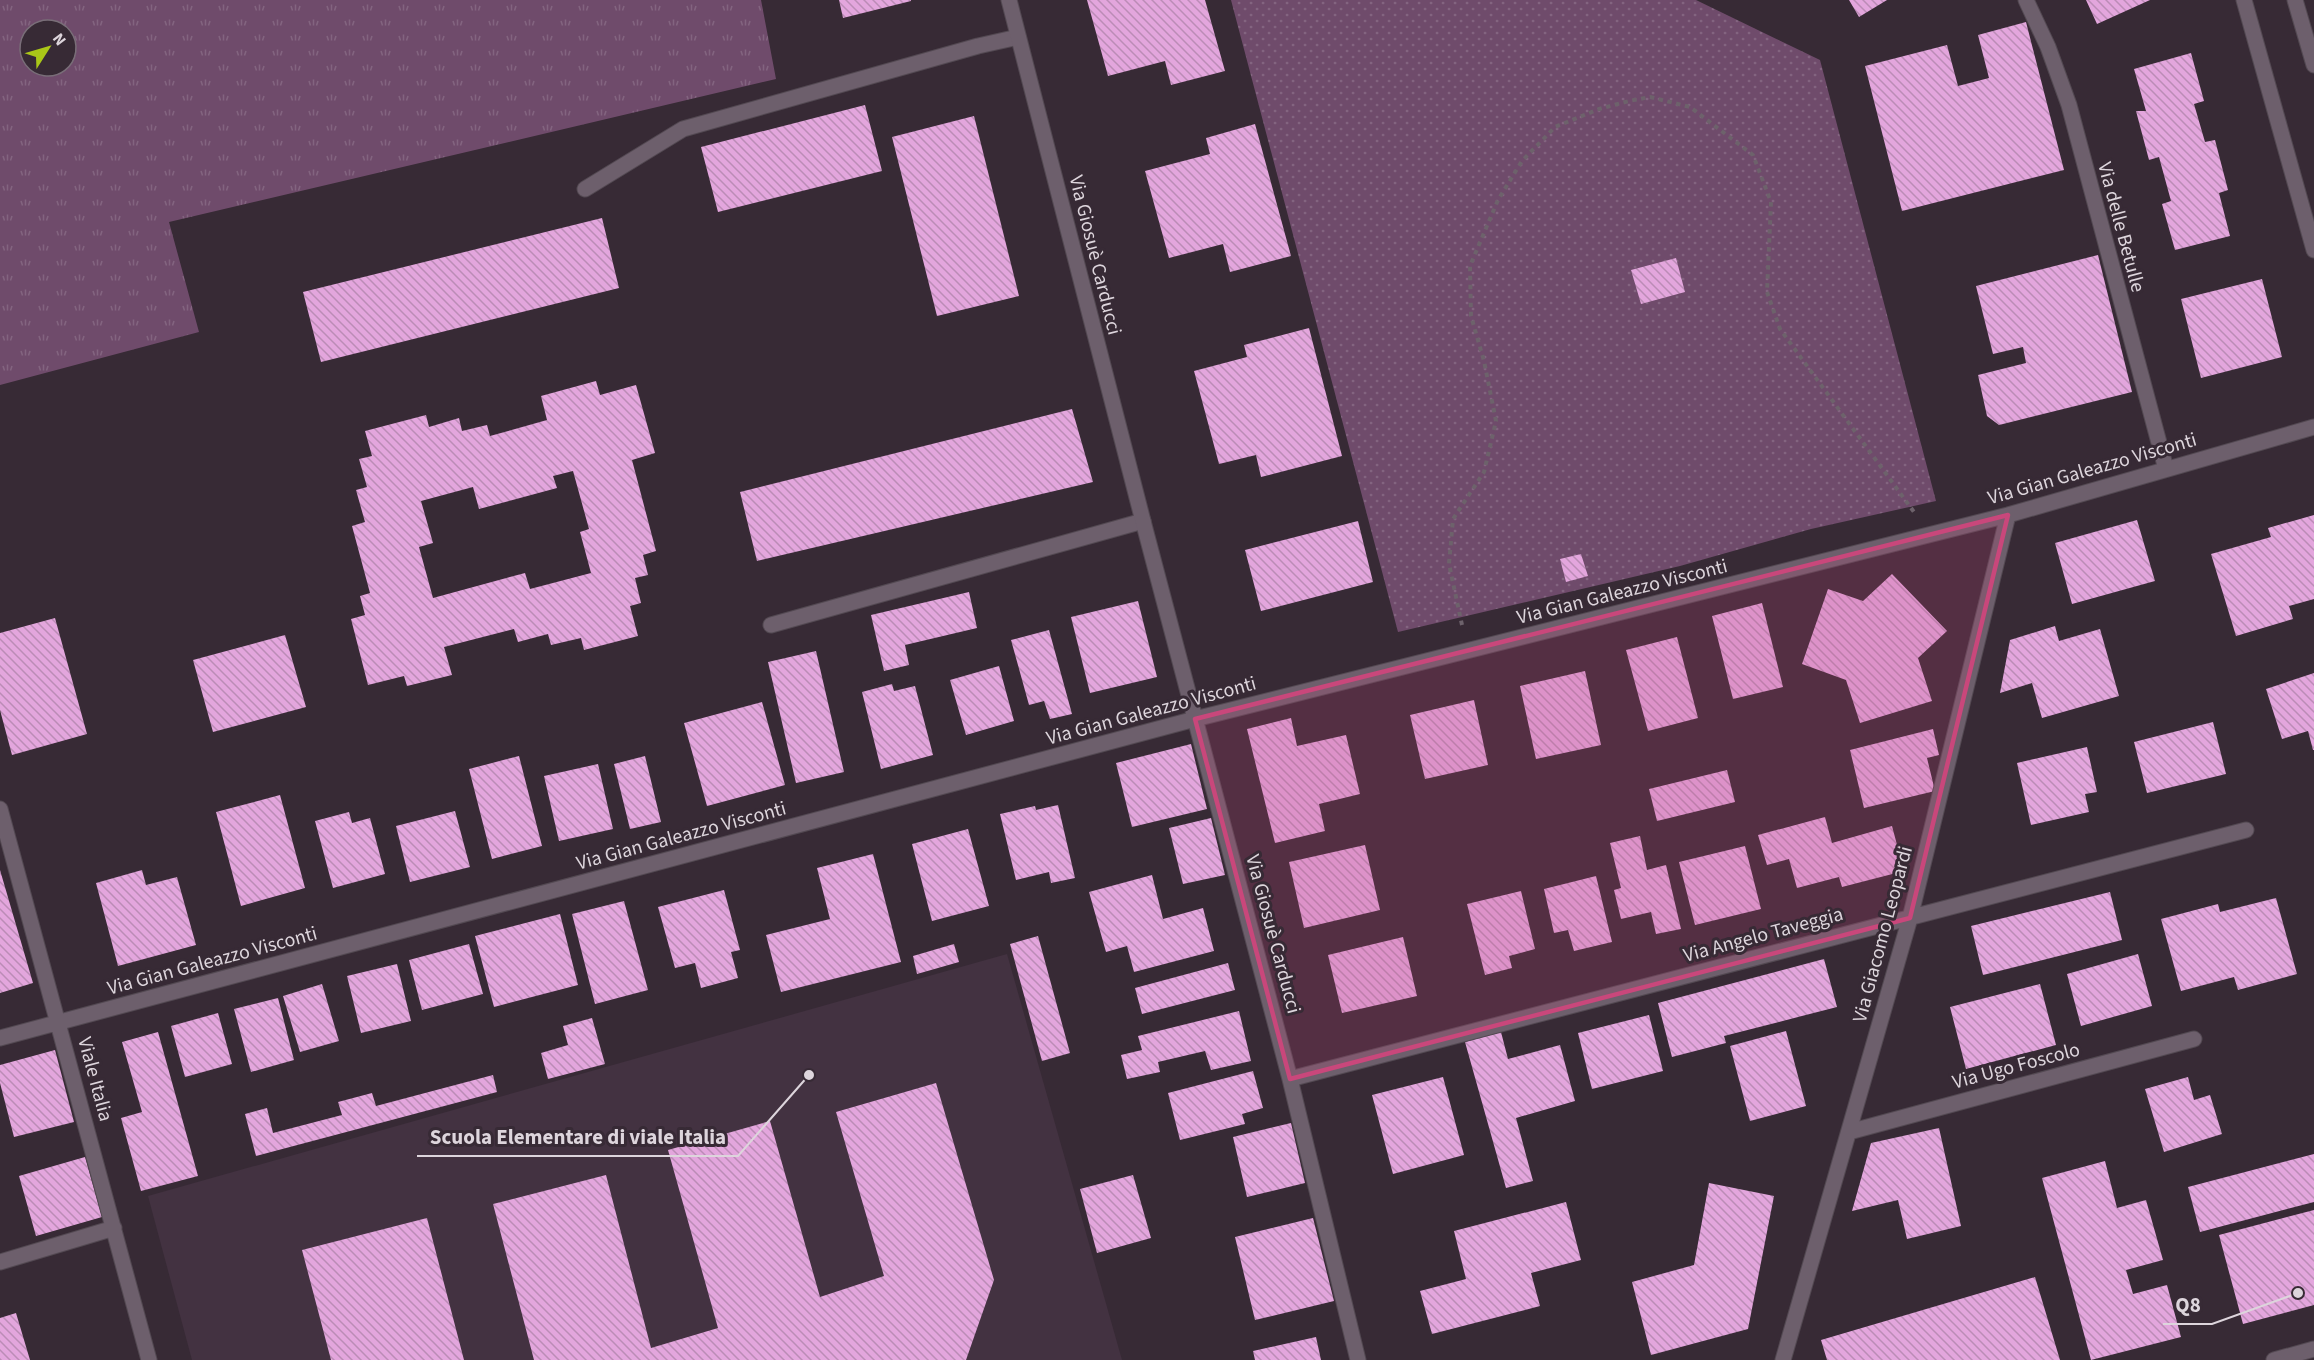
<svg xmlns="http://www.w3.org/2000/svg" width="2314" height="1360" viewBox="0 0 2314 1360" font-family="'Source Sans 3',sans-serif">
	<defs>
		<pattern id="grass-tufts" width="24" height="20" patternUnits="userSpaceOnUse" patternTransform="scale(1.5)"><rect width="24" height="20" fill="#6f4b6b"/><path d="M3 7l-1-3M5 7V3M7 7l1-3M15 17l-1-3M17 17v-4M19 17l1-3" fill="none" stroke="#836480"/></pattern>
		<pattern id="park-dots" width="8" height="8" patternUnits="userSpaceOnUse" patternTransform="scale(1.5)"><rect width="8" height="8" fill="#6f4b6b"/><path d="M2 2h.1M6 6h.1" fill="none" stroke="#836480" stroke-width="1.8" stroke-linecap="round"/></pattern>
		<pattern id="building-back-hatch" width="6" height="6" patternUnits="userSpaceOnUse" patternTransform="scale(1.5)"><rect width="6" height="6" fill="#e3a6dd"/><path d="M-1 5l2 2M0 0l6 6M5-1l2 2" fill="none" stroke="#bb8cb6"/></pattern>
	</defs>
	<rect width="100%" height="100%" fill="#372a35"/>
	<path fill="#433241" d="M1007,954L1122,1360H192L148,1196Z"/>
	<path fill="url(#grass-tufts)" fill-rule="evenodd" d="M0,0H761L776,79L169,222L199,332L0,385ZM30,30H66V66H30Z"/>
	<path fill="url(#park-dots)" d="M1231,0H1696L1820,60L1936,501L1811,529L1680,566L1398,632Z"/>
	<path fill="url(#building-back-hatch)" fill-rule="evenodd" d="M839,0H911V1L843,18Z
		M1087,0H1205L1225,71L1171,85L1165,61L1108,76Z
		M1849,0H1887L1859,17Z
		M2086,0H2150L2097,24Z
		M2026,22L2064,170L1902,211L1865,66L1947,45L1958,86L1989,78L1978,35Z
		M2191,53L2204,101L2194,104L2205,142L2215,140L2228,190L2219,193L2230,236L2175,250L2162,204L2171,201L2159,157L2149,160L2136,111H2146L2134,69Z
		M865,105L882,171L718,212L701,147Z
		M974,116L1019,296L937,316L892,137Z
		M1255,124L1291,256L1230,272L1223,244L1169,258L1145,171L1210,154L1206,138Z
		M602,218L619,288L321,362L303,292Z
		M2098,255L2132,392L1999,425L1987,416L1978,375L2026,363L2023,347L1993,354L1976,286Z
		M1676,258L1685,292L1641,304L1631,270Z
		M2262,279L2282,357L2201,378L2181,299Z
		M1309,328L1342,456L1261,477L1256,455L1219,464L1194,371L1247,357L1244,345Z
		M596,381L600,395L636,385L655,453L632,460L656,551L643,555L648,575L635,578L641,603L630,606L638,636L584,650L581,638L551,645L548,634L518,642L514,629L444,647L452,675L407,686L404,676L368,685L351,619L365,615L360,596L370,593L352,526L365,522L356,490L367,487L359,459L372,456L365,431L426,415L429,427L459,418L462,431L487,425L490,436L547,420L541,396ZM573,471L589,529L580,532L591,573L530,589L525,573L433,598L419,547L433,543L421,501L473,487L479,509L557,488L553,476Z
		M1072,409L1093,482L757,561L740,492Z
		M2314,515V599L2289,606L2293,619L2236,636L2211,554L2271,537L2268,528Z
		M2137,520L2155,581L2072,604L2055,543Z
		M1358,521L1373,582L1261,611L1245,550Z
		M1581,554L1588,576L1566,582L1560,559Z
		M1892,574L1947,631L1918,658L1932,701L1860,723L1846,680L1802,664L1828,589L1863,601Z
		M969,592L977,628L905,645L909,665L884,671L871,615Z
		M1138,601L1157,677L1090,693L1071,617Z
		M1762,603L1783,687L1733,699L1712,616Z
		M55,618L87,734L12,755L0,710V633Z
		M2055,626L2059,641L2100,629L2119,696L2042,718L2032,683L2000,693L2010,640Z
		M1049,630L1072,714L1050,719L1044,701L1029,705L1011,640Z
		M285,635L306,707L213,732L193,660Z
		M1677,637L1698,718L1648,731L1626,650Z
		M816,651L844,772L796,783L768,662Z
		M999,666L1014,721L966,735L950,680Z
		M1585,671L1601,745L1536,759L1520,686Z
		M2314,673V750H2313L2308,731L2282,739L2266,689Z
		M892,684L894,691L915,686L933,755L881,769L862,692Z
		M1474,700L1488,765L1425,779L1410,715Z
		M762,702L785,785L707,806L684,723Z
		M1291,718L1297,746L1346,735L1360,794L1319,804L1325,831L1275,843L1247,729Z
		M2213,722L2226,774L2147,793L2134,742Z
		M1933,729L1939,755L1927,758L1935,791L1864,808L1850,750Z
		M1191,744L1207,809L1132,827L1116,763Z
		M2087,747L2097,792L2085,794L2089,812L2031,825L2017,763Z
		M519,756L542,846L492,859L469,769Z
		M645,756L661,822L630,829L614,764Z
		M598,764L613,829L559,841L544,776Z
		M1727,770L1735,802L1657,821L1649,789Z
		M280,795L305,888L241,906L216,812Z
		M1058,805L1075,878L1051,883L1049,872L1016,880L1000,814L1035,806L1036,810Z
		M455,811L470,867L410,882L396,826Z
		M349,812L352,823L370,818L385,874L333,888L315,821Z
		M1825,817L1832,843L1892,826L1904,871L1842,887L1839,877L1797,888L1789,859L1767,865L1758,835Z
		M1211,818L1225,875L1183,884L1169,828Z
		M968,829L989,906L932,921L912,844Z
		M1640,836L1647,870L1666,865L1681,929L1656,934L1651,912L1621,919L1614,890L1621,888L1610,843Z
		M1365,845L1380,910L1304,928L1289,862Z
		M1745,846L1761,909L1695,925L1679,862Z
		M873,854L901,962L781,992L766,935L830,919L817,868Z
		M0,870L33,983L0,993Z
		M142,870L146,885L177,877L196,945L118,966L96,883Z
		M1152,875L1163,919L1203,908L1214,951L1134,972L1127,946L1106,952L1089,892Z
		M1596,876L1612,942L1574,951L1568,930L1554,933L1544,889Z
		M724,890L740,950L731,952L738,978L701,988L695,963L675,968L658,907Z
		M1521,891L1535,949L1509,956L1512,968L1485,975L1467,904Z
		M2110,892L2122,940L1983,975L1971,926Z
		M2276,898L2297,974L2238,990L2234,977L2181,991L2161,919L2218,904L2220,912Z
		M624,901L648,990L595,1004L572,914Z
		M560,914L578,985L494,1007L475,936Z
		M1038,936L1070,1053L1042,1061L1010,944Z
		M1403,937L1417,996L1342,1013L1328,955Z
		M469,944L483,994L422,1010L409,960Z
		M954,944L959,962L917,974L913,956Z
		M2138,954L2152,1006L2081,1026L2067,974Z
		M1824,959L1837,1007L1724,1036L1726,1043L1672,1057L1658,1003Z
		M1228,963L1235,990L1142,1014L1135,988Z
		M397,964L411,1021L361,1033L347,976Z
		M322,984L339,1041L300,1052L283,996Z
		M2040,984L2056,1045L1966,1069L1950,1007Z
		M278,998L294,1060L251,1072L234,1009Z
		M1239,1011L1251,1061L1211,1070L1205,1051L1158,1062L1160,1072L1127,1079L1121,1055L1142,1050L1138,1036Z
		M218,1013L232,1064L185,1077L171,1026Z
		M1649,1015L1663,1071L1592,1089L1578,1033Z
		M592,1018L605,1064L548,1079L541,1053L568,1045L563,1026Z
		M1786,1031L1806,1106L1750,1121L1730,1046Z
		M158,1032L198,1176L141,1191L121,1118L142,1112L122,1042Z
		M1501,1032L1508,1059L1560,1045L1575,1101L1516,1118L1533,1181L1506,1188L1465,1042Z
		M55,1050L74,1122L14,1137L0,1083V1065Z
		M1253,1071L1263,1108L1242,1114L1245,1124L1180,1140L1168,1093Z
		M493,1075L497,1092L256,1156L245,1114L267,1108L273,1133L342,1115L338,1102L372,1093L376,1106Z
		M1443,1077L1464,1155L1393,1174L1372,1095Z
		M2188,1077L2194,1100L2210,1095L2222,1134L2164,1152L2145,1089Z
		M936,1083L994,1280L966,1360H534L493,1204L606,1175L651,1348L718,1328L668,1150L770,1121L820,1297L884,1276L836,1112Z
		M1291,1123L1305,1183L1247,1197L1233,1137Z
		M1939,1128L1961,1226L1907,1239L1898,1200L1852,1211L1871,1143Z
		M2314,1154V1202L2200,1232L2188,1187Z
		M85,1157L102,1217L36,1236L19,1176Z
		M2105,1161L2117,1208L2146,1200L2163,1260L2126,1270L2133,1294L2167,1285L2181,1337L2091,1360L2042,1178Z
		M1133,1175L1151,1238L1097,1253L1080,1189Z
		M1709,1183L1774,1196L1748,1329L1651,1355L1632,1282L1694,1265Z
		M1566,1202L1581,1260L1531,1273L1540,1306L1432,1334L1420,1291L1466,1279L1454,1231Z
		M2314,1210V1305L2243,1324L2219,1235Z
		M427,1218L464,1360H331L302,1250Z
		M1313,1218L1334,1301L1255,1320L1235,1237Z
		M2035,1277L2060,1360H1827L1821,1340Z
		M16,1313L30,1360H0V1318Z
		M1316,1337L1321,1360H1255L1253,1351Z"/>
	<g fill="none" stroke-linecap="round" stroke-linejoin="round">
		<defs>
			<path id="lane" d="M585,189L683,129L978,46L1018,37
				M771,625L1143,521"/>
			<path id="street" d="M1009,0L1143,521L1290,1079L1358,1360
				M2026,0L2048,47L2069,105L2166,469
				M2244,0L2314,250
				M2295,0L2314,65
				M0,809L149,1360
				M0,1038L1195,719L2008,515L2314,427
				M1290,1079L2246,830
				M1849,1132L2194,1039
				M0,1262L114,1228
				M1783,1360L1910,918L2008,515
				M2274,1360L2314,1349"/>
		</defs>
		<use href="#lane" stroke="#534952" stroke-width="17"/>
		<use href="#street" stroke="#534952" stroke-width="17"/>
		<path stroke="#6d626b" stroke-width="4" stroke-dasharray="4.5 4.5" stroke-linecap="butt" d="M1462,625L1449,564L1453,519L1484,472L1496,421L1484,361L1471,316L1470,266L1498,200L1522,161L1555,127L1599,109L1629,101L1650,97L1690,107L1753,155L1771,202L1767,292L1780,329L1914,512"/>
		<use href="#lane" stroke="#6d5f6c" stroke-width="15"/>
		<use href="#street" stroke="#6d5f6c" stroke-width="15"/>
	</g>
	<path fill="#c9477b" fill-opacity="0.2" stroke="#c9477b" stroke-width="4.5" stroke-linejoin="round" d="M2008,515L1910,918L1290,1079L1195,719Z"/>
	<g text-anchor="middle" stroke-width="6" stroke-linejoin="round" paint-order="stroke">
		<g font-size="20" fill="#ddd5dc" stroke="#372a35">
			<text transform="translate(2122 227) rotate(75)" y="7">Via delle Betulle</text>
			<text transform="translate(1096 255) rotate(76)" y="7">Via Giosuè Carducci</text>
			<text transform="translate(2092 468) rotate(-16)" y="7">Via Gian Galeazzo Visconti</text>
			<text transform="translate(1622 591) rotate(-14)" y="7">Via Gian Galeazzo Visconti</text>
			<text transform="translate(1151 710) rotate(-15)" y="7">Via Gian Galeazzo Visconti</text>
			<text transform="translate(681 835) rotate(-15)" y="7">Via Gian Galeazzo Visconti</text>
			<text transform="translate(1274 934) rotate(75)" y="7">Via Giosuè Carducci</text>
			<text transform="translate(1763 934) rotate(-15)" y="7">Via Angelo Taveggia</text>
			<text transform="translate(1882 934) rotate(-75)" y="7">Via Giacomo Leopardi</text>
			<text transform="translate(212 960) rotate(-15)" y="7">Via Gian Galeazzo Visconti</text>
			<text transform="translate(2016 1065) rotate(-15)" y="7">Via Ugo Foscolo</text>
			<text transform="translate(96 1079) rotate(75)" y="7">Viale Italia</text>
		</g>
	</g>
	<path fill="none" stroke="#ddd5dc" stroke-width="2" d="M809 1075L738 1156H417M2298 1293L2212 1324H2163"/>
	<g fill="#ddd5dc" stroke="#372a35" stroke-width="2">
		<circle cx="809" cy="1075" r="6"/>
		<circle cx="2298" cy="1293" r="6"/>
	</g>
	<g font-size="21" text-anchor="middle" font-weight="bold" fill="#ddd5dc" stroke="#372a35" stroke-width="6" stroke-linejoin="round" paint-order="stroke">
		<text x="578" y="1144">Scuola Elementare di viale Italia</text>
		<text x="2188" y="1312">Q8</text>
	</g>
	<g transform="translate(48 48) rotate(53)"><circle r="28" fill="#372a35" stroke="#796e78" stroke-width="1.5"/>
	<path d="M0-4.5L10 22L0 15L-10 22Z" fill="#aac718"/>
	<text y="-9" font-size="16" font-weight="bold" text-anchor="middle" fill="#ddd5dc">N</text>
	</g>
</svg>
